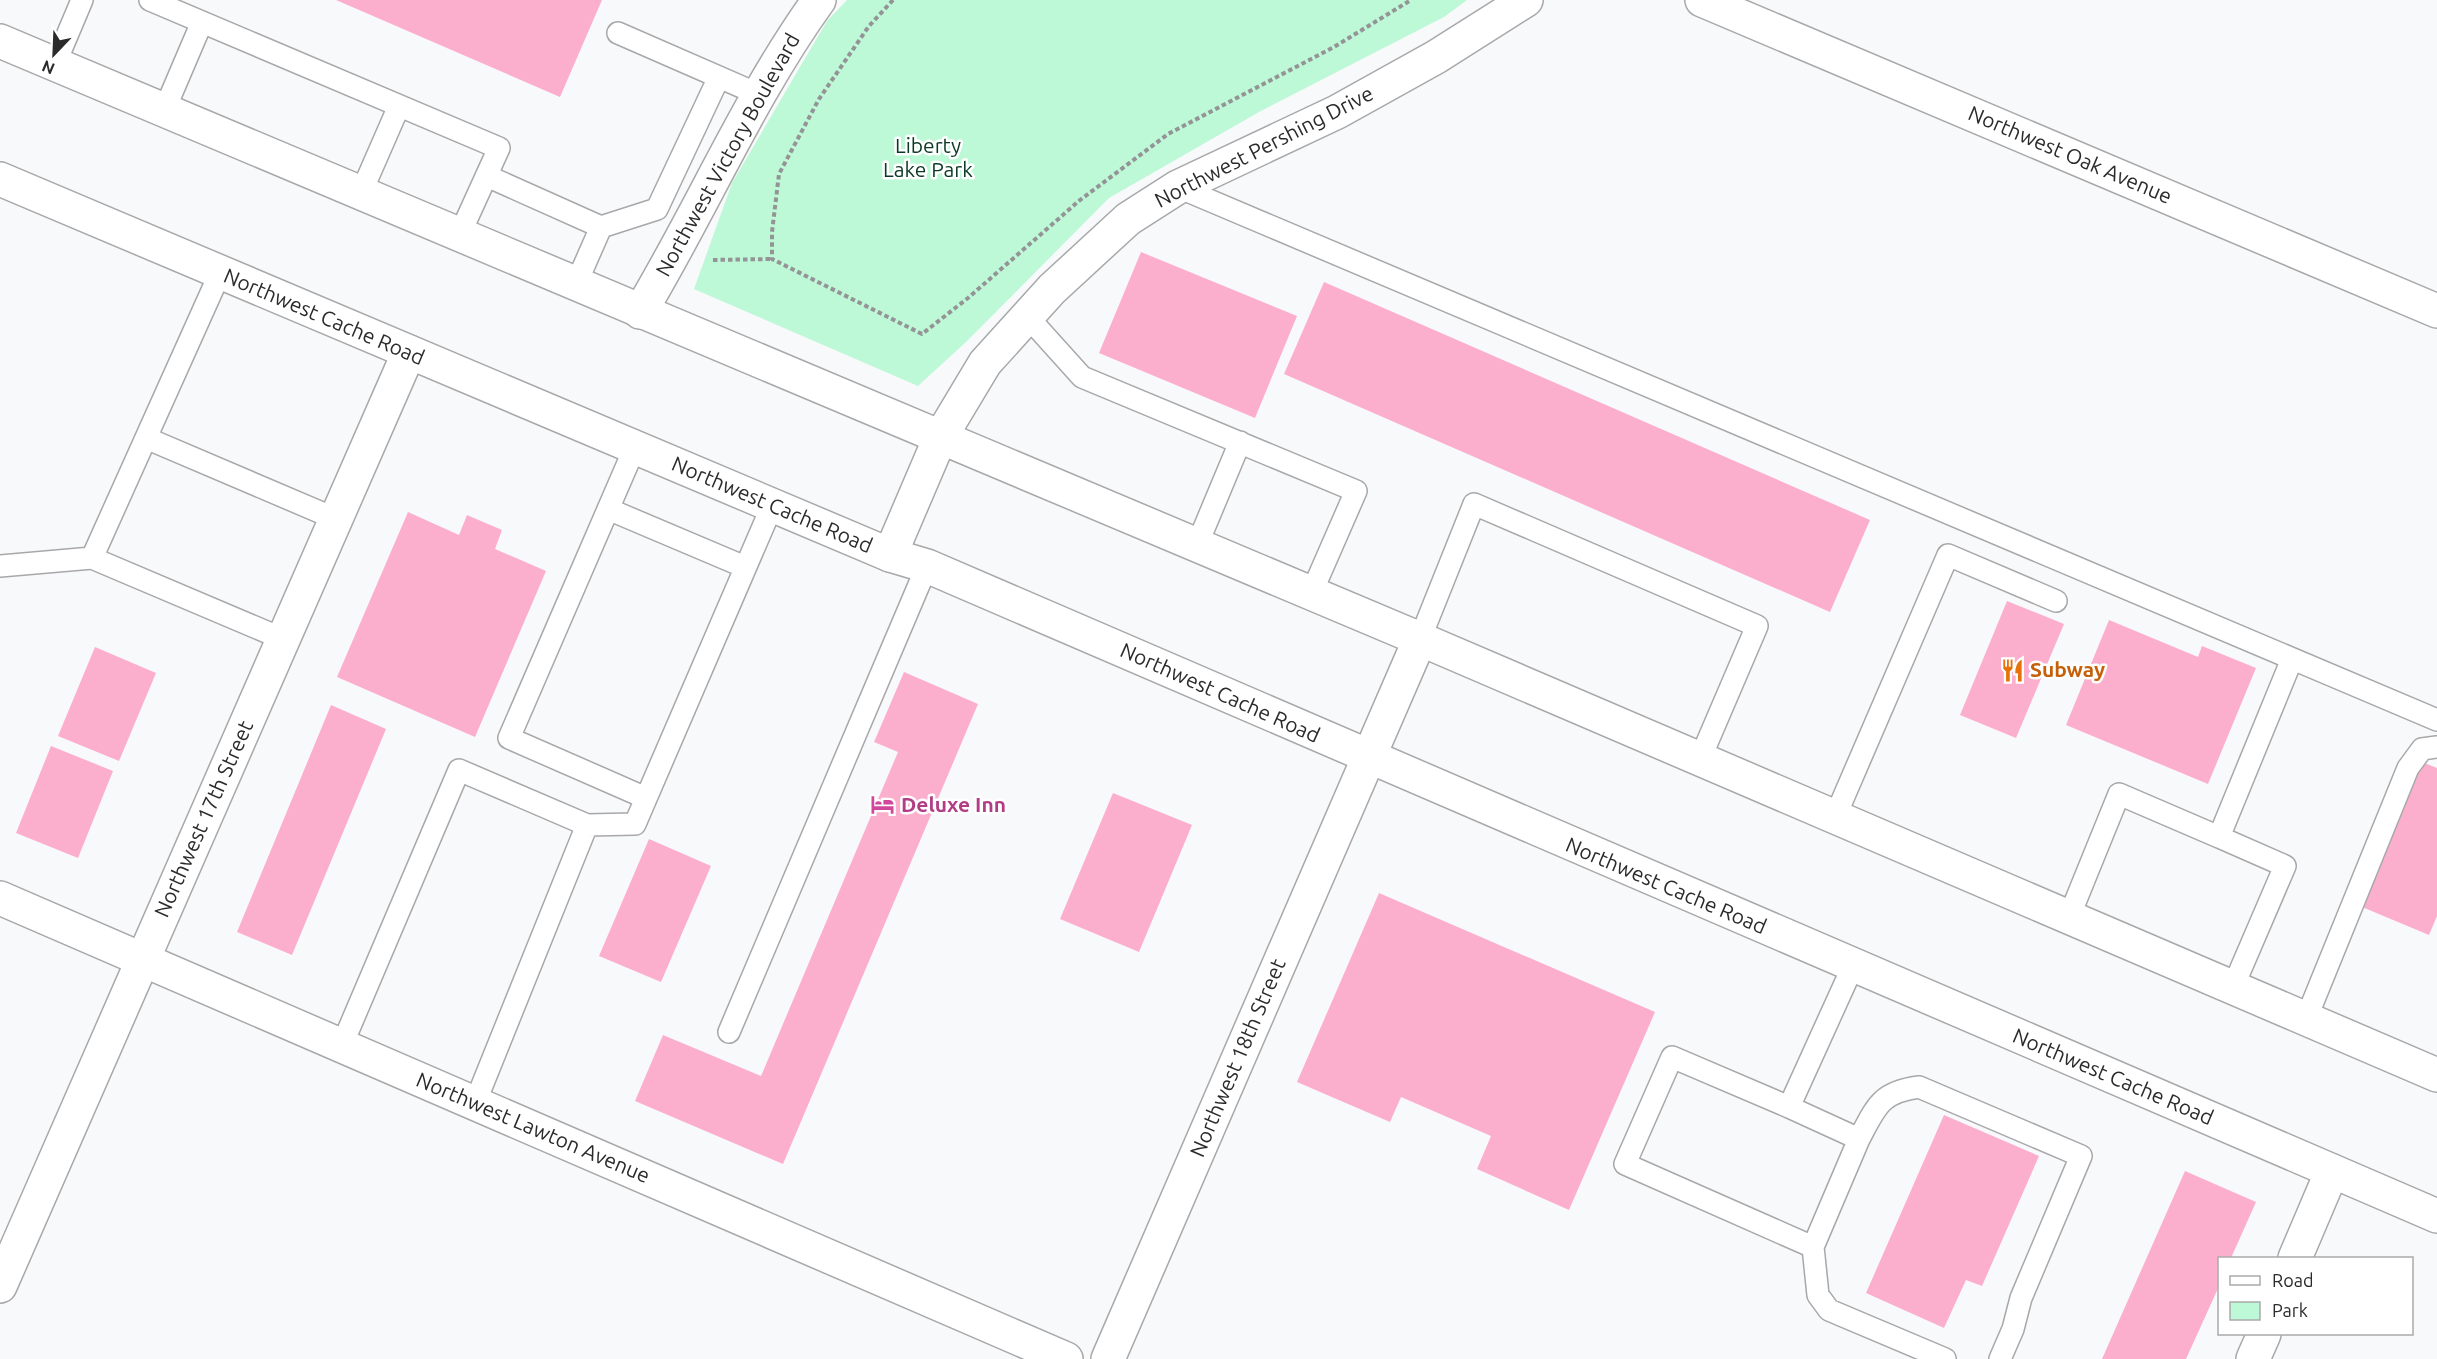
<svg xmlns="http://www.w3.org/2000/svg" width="2437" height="1359" viewBox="0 0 2437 1359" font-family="Ubuntu,sans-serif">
	<rect width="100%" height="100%" fill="#f8f9fb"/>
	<path fill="#bdf8d7" d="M847,0H1467L1444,17L1259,112L1109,198L966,342L918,386L694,289L732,183L827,21Z"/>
	<path fill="#fcafcd" d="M336,0H602L560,97Z
		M1141,252L1297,316L1255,418L1099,353Z
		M1324,282L1870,520L1830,612L1284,374Z
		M408,512L459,535L467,515L502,530L495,549L546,571L475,737L337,677Z
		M2007,601L2064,624L2016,738L1960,715Z
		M2109,620L2198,657L2202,646L2256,668L2208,784L2066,725Z
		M95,647L156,673L119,761L58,736Z
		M904,672L978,704L783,1164L635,1101L663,1035L761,1076L898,752L874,742Z
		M331,705L386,729L292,955L237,932Z
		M51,746L113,771L78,858L16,833Z
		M2422,762L2437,768V916L2429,935L2362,907Z
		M1113,793L1192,825L1139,952L1060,919Z
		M649,839L711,866L661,982L599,956Z
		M1379,893L1655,1012L1569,1210L1477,1169L1491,1136L1401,1097L1390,1122L1297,1082Z
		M1944,1115L2039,1156L1982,1286L1966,1280L1944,1328L1866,1293Z
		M2185,1171L2256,1202L2231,1258H2220V1284L2186,1359H2102Z"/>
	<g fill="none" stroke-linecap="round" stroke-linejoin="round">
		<defs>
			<path id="service" d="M150,0L499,148L459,236
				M618,33L760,95
				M55,64L82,0
				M164,111L202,22
				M487,176L601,227L657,209L719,77
				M1178,187L2437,720
				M361,193L399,106
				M220,273L92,558L283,639
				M576,284L601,227
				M1027,316L1082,377L1356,491L1311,594
				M146,438L336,519
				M635,447L509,738L646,798
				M608,509L745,567
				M1197,545L1240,442
				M0,566L92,558
				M1420,639L1474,504L1757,626L1700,759
				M1835,817L1948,555L2056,601
				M587,825L635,824L772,506
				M2219,837L2285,866L2233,987
				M2069,917L2119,794L2219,837L2292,659
				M2306,1019L2408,768L2422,749L2437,747
				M729,1032L927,566
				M342,1045L459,770L587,825L475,1103
				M1789,1107L1859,1139L1813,1247L1625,1164L1672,1057L1789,1107L1853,966
				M1859,1139C1876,1107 1880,1092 1919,1087L2081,1156L2021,1298L2013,1329L2000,1359
				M1813,1247L1818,1295L1829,1310L1945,1359"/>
			<path id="minor" d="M1702,0L2437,311
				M640,312C702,209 749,97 819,0
				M890,555L940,438L985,363L1052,289L1128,219L1178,187L1337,112L1436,57L1526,0
				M0,898L1066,1359
				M2295,1258L2332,1171
				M0,1286L409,352
				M1108,1359L1420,639
				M2253,1359L2264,1334"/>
			<path id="primary" d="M0,41L1420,639L2437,1075
				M0,179L890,555L927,566L2437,1216"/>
		</defs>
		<use href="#service" stroke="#a8a8aa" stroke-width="24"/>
		<use href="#minor" stroke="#a8a8aa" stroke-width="36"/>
		<use href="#primary" stroke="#a8a8aa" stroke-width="36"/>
		<path stroke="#949496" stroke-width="4" stroke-dasharray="4.5 3" stroke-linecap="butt" d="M893,0L869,26L819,99L779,174L772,232V259L922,334L968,298L1080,200L1168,134L1334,47L1411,0
			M713,260L772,259"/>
		<use href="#service" stroke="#fff" stroke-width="21"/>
		<use href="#minor" stroke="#fff" stroke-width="33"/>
		<use href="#primary" stroke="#fff" stroke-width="33"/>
	</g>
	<defs>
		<symbol id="restaurant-bare" viewBox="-9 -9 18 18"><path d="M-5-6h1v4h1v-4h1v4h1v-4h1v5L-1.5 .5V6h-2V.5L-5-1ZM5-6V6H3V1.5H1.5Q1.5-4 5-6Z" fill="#e8710a" stroke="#fff" stroke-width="2.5" paint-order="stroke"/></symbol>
		<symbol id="hotel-bare" viewBox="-9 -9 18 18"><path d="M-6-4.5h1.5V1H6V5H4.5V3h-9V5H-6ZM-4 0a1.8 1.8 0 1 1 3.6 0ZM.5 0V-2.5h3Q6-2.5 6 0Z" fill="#d1479c" stroke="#fff" stroke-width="2.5" paint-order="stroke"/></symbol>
	</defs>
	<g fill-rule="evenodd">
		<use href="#restaurant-bare" x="1996" y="654" width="33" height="33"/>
		<use href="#hotel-bare" x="866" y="788" width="33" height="33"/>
	</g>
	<g text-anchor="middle" stroke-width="5" stroke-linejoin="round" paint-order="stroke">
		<g font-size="21" fill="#0c3925" stroke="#fff">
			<text x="928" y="153">Liberty<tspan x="928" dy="24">Lake Park</tspan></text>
		</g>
		<g font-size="21" fill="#2b2b2c" stroke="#fff">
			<text transform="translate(1264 147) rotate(-27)" y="7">Northwest Pershing Drive</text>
			<text transform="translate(728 155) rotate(-61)" y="7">Northwest Victory Boulevard</text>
			<text transform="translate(2070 155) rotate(23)" y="7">Northwest Oak Avenue</text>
			<text transform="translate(324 317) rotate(23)" y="7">Northwest Cache Road</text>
			<text transform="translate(772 505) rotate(23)" y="7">Northwest Cache Road</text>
			<text transform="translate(1220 693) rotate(24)" y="7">Northwest Cache Road</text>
			<text transform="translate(204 819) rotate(-66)" y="7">Northwest 17th Street</text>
			<text transform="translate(1666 886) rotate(23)" y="7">Northwest Cache Road</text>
			<text transform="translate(1238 1058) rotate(-67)" y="7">Northwest 18th Street</text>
			<text transform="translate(2113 1077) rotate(23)" y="7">Northwest Cache Road</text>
			<text transform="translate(533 1128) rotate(23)" y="7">Northwest Lawton Avenue</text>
		</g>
		<g font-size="21" font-weight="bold" fill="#c56008" stroke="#fff" text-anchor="start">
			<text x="2030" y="677">Subway</text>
		</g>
		<g font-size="21" font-weight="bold" fill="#b23c85" stroke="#fff" text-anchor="start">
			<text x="901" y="812">Deluxe Inn</text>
		</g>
	</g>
	<rect x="2218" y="1257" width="195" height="78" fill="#ffffff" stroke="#aaaaab" stroke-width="1.5"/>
	<rect x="2230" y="1276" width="30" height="9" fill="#ffffff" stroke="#aaaaab" stroke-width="1.5"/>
	<text x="2272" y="1287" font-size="18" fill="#2b2b2c">Road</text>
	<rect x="2230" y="1302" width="30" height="18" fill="#bdf8d7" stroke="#aaaaab" stroke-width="1.5"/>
	<text x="2272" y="1317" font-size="18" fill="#2b2b2c">Park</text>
	<g transform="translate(54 54) rotate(203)" stroke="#ffffff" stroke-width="4.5" paint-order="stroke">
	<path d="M0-4.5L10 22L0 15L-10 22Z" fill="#2b2b2c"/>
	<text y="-9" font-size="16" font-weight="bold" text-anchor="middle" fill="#2b2b2c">N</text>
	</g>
</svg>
